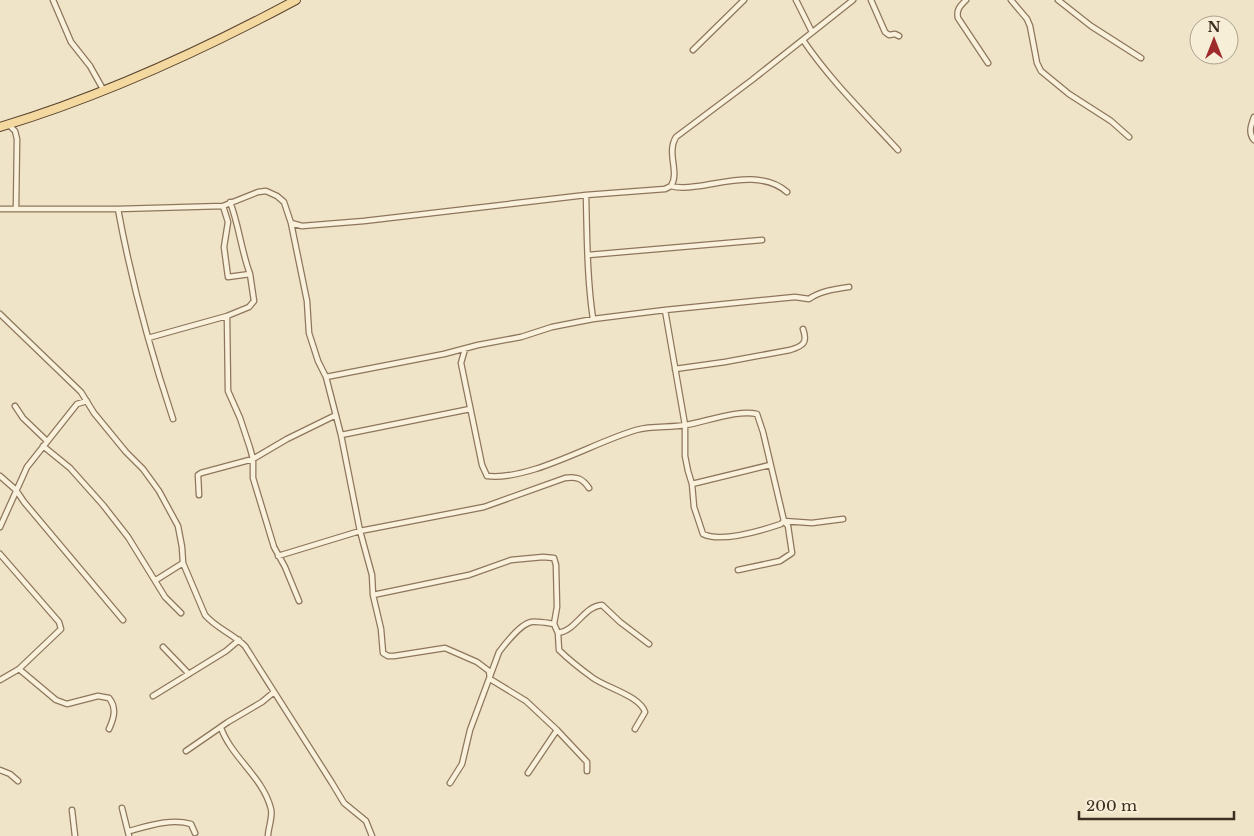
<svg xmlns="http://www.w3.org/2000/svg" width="1254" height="836" viewBox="0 0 1254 836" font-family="'Libre Baskerville',serif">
	<rect width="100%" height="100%" fill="#f0e4c8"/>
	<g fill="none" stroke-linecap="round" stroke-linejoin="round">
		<defs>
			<path id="minor" d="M53,0L71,42L90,66L104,91
				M796,0L812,32
				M871,0L885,32L889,35L895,34L899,36
				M966,0C960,6 956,10 958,18L988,63
				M1011,0L1027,19L1030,26L1037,63L1041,71L1069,94L1111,121L1129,137
				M1058,0L1091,26L1141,58
				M803,40C830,80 865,114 898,150
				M693,50L744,0
				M1254,117C1251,125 1248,133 1254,140
				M9,125L15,131L17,139L16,209
				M671,186C681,189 690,187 699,186C727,182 763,171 787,192
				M586,195C587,236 587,278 593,319
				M230,202C239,225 241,250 250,274
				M223,206L228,222L224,247L228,277L250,274L254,301L249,307L227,316L228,391L240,418L250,448L253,459V478L274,547L285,567L299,601
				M0,209H118L223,206L258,192L266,191L277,196L284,202L291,223L302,226L364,221L586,195L665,189L671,186C680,172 666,153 676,137L752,80L853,0
				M118,209C131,280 150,350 173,419
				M291,223L307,301L309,333L318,361L326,377L341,435L360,531L372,575L373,595L381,629L383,653L388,656H394L445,648L477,662L489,671L490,679L526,701L557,730L528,773
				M588,255L762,240
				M665,310L685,425V456L688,471L692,484L694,507L703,534C721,543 763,530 781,524L784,521L812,523L843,519
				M0,314L81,392L94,413L126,452L143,469L159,491L178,526L182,547L183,563L205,615C216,628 233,634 245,646L332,783L344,803L366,821L372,836
				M148,338L227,316
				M465,349L461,363L482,465L487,476C530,481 594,442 636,430C653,425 669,428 686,425C705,422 739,409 757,414L763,432L784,521L788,526L792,553L780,561L738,570
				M675,369L725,362L790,350C803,346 808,343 803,329
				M326,377L444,354L478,345L521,337L552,327L593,319L665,310L795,297L809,299C820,291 835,289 849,287
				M15,406L23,418L47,441
				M341,435L470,409
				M43,446L70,468L103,505L128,537L165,597L181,613
				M0,476L16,490L24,502L123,620
				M692,484L770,465
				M199,495L198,475L201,473L253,459L287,439L336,415
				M0,527L27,467L77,404L87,401
				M0,554L59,622L61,629L19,669L0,680
				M278,556L360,531L484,507L565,478C577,476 583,479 589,488
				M156,580L183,563
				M373,595L469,575L511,560L543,557L554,558L556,565L557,607L554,624L558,633L559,650C569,660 582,670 593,678C607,688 640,696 645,712L635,729
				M558,633C576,631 584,606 602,605L620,622L649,644
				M163,647L189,674
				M19,669L56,700L67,704L98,696L109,698C117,708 114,718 109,729
				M153,696L226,651L239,640
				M221,728C232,758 263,777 271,809C273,817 268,828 268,836
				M557,730L587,762V771
				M186,751L228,722L262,702L274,692
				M0,770L10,774L18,781
				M450,783L462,764L470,730L499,652C505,644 521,624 531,622C538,621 547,623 554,624
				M122,808L129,836
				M72,810L75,836
				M129,831C148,826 171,818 191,824L195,833"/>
			<path id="primary" d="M0,127C103,96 201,51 296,0"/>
		</defs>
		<use href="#minor" stroke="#8d765c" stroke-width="7"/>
		<use href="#primary" stroke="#5b4430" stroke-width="10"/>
		<use href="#minor" stroke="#faf1dc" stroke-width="4.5"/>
		<use href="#primary" stroke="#f3d9a0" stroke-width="8"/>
	</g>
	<g transform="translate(1214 40)"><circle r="24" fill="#f7eed8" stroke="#ada18e"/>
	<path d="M0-4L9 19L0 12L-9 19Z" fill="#9e2a2b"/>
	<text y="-8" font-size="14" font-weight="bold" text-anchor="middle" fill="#3d2e20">N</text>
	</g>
	<path d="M1079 811v8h155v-8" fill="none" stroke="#3d2e20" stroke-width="2.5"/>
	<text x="1086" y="811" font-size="15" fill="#3d2e20" stroke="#f7eed8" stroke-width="4" paint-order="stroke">200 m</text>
</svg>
